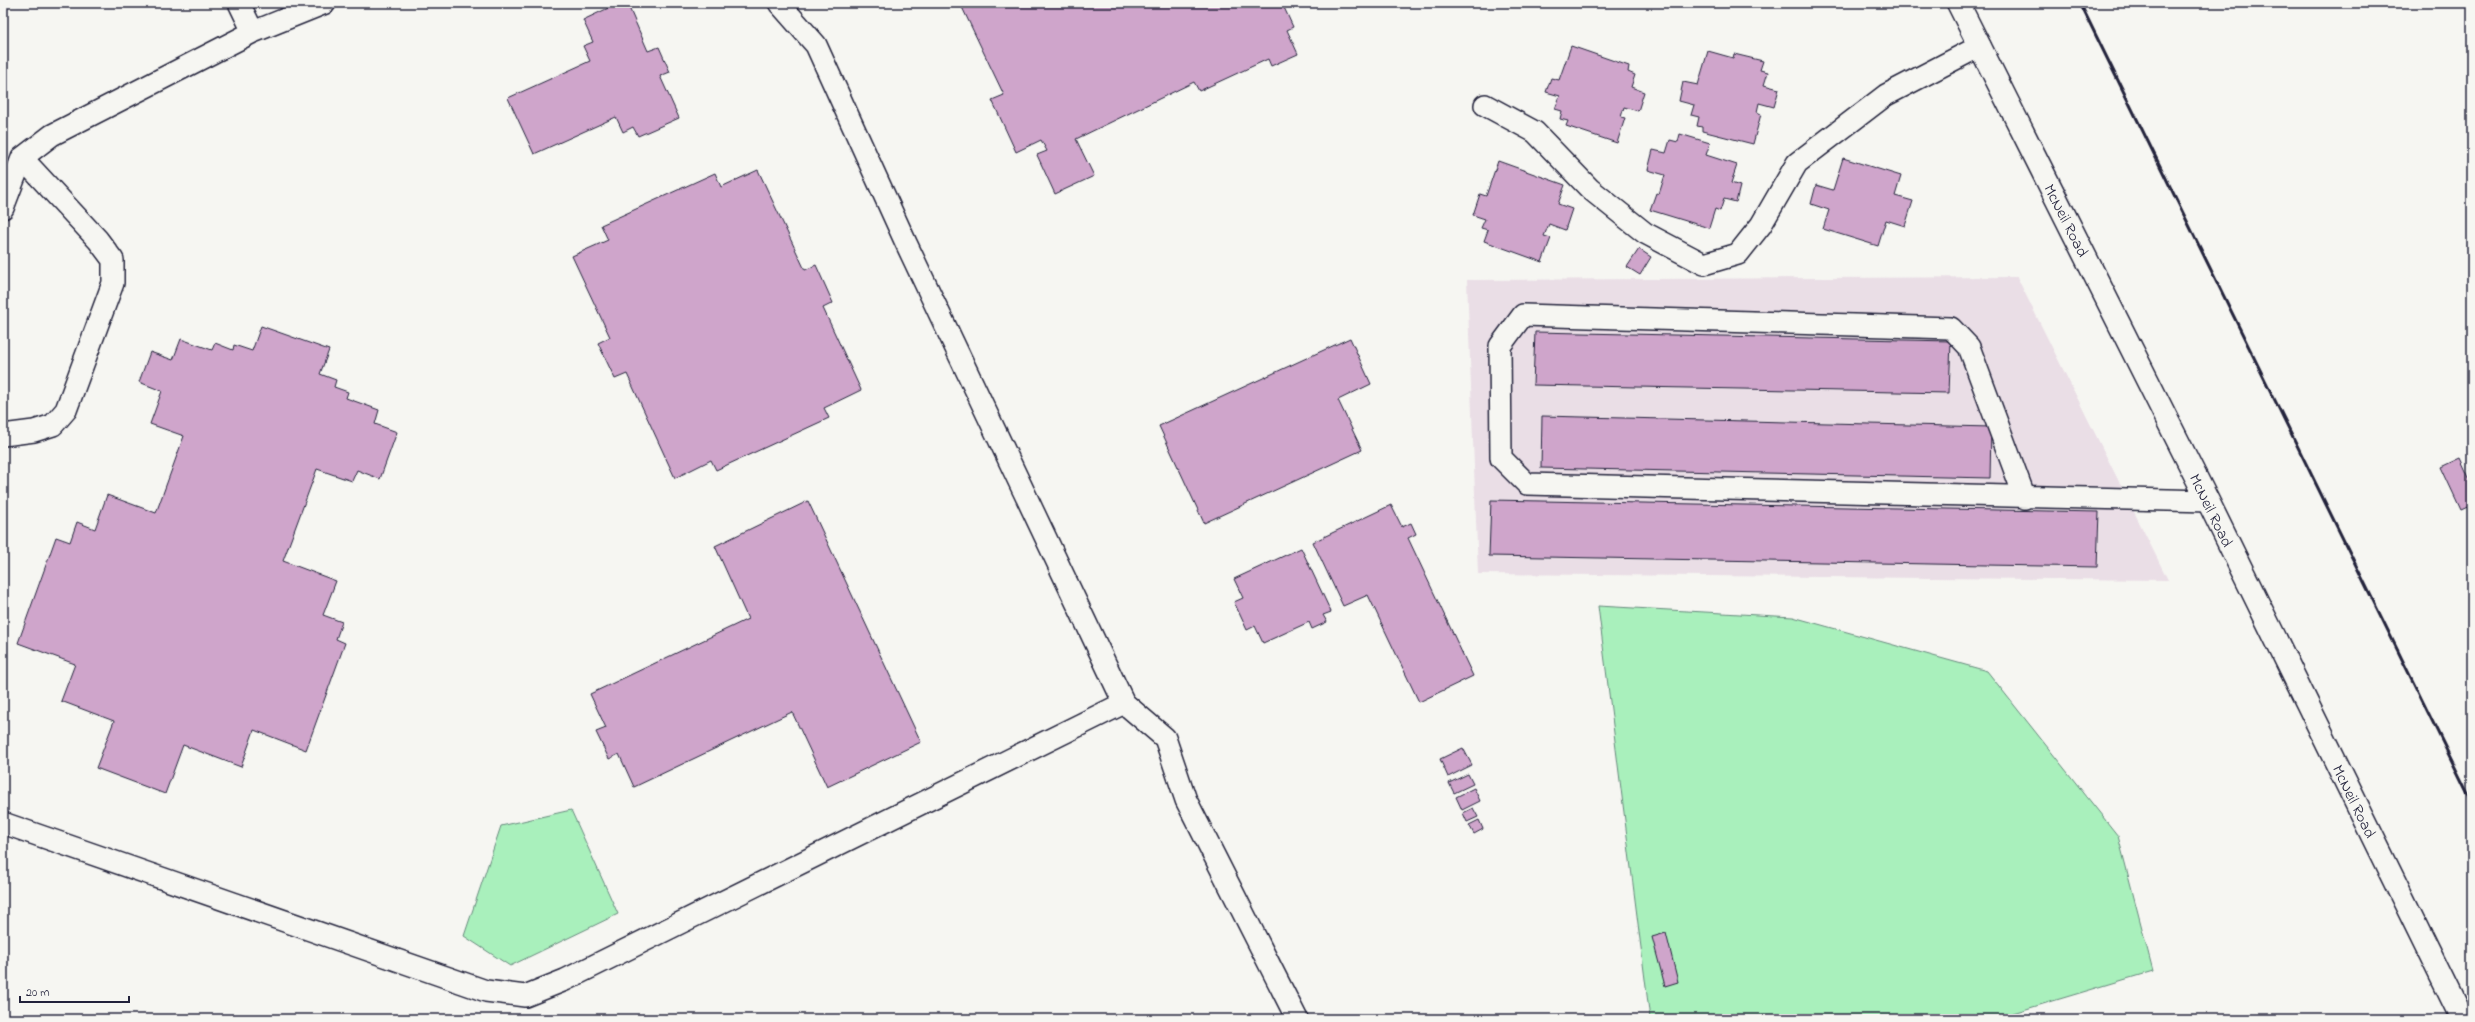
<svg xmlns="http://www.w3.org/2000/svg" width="2475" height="1022" viewBox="0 0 2475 1022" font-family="'Indie Flower',sans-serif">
	<rect width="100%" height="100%" fill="#f6f6f2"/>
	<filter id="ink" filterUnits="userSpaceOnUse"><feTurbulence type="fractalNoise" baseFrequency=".025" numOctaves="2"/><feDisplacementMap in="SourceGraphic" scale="8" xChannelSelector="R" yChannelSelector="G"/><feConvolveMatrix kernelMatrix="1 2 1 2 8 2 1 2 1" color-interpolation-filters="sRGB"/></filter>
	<g filter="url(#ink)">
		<path fill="#eadee6" d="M2017,277L2168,580L1478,574L1467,280Z"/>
		<path fill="#a9f0bc" stroke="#66897c" d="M1598,606L1793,617L1987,671L2118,836L2153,971L1993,1019H1650Z
			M571,810L618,914L510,966L464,936L501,826Z"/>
		<path fill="#cfa5cb" stroke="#22223b" d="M619,3H627L648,51L659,47L670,72L660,76L679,118L638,136L633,127L623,132L616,117L534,154L508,98L590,61L583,46L593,42L583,20Z
			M960,3H1282L1293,27L1287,30L1298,54L1271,66L1268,59L1199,91L1194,82L1076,139L1094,176L1055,194L1037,155L1047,151L1041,140L1016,152L992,100L1004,95Z
			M1571,46L1629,66L1628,72L1635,75L1631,87L1644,92L1638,111L1624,107L1621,117L1625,118L1617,143L1566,126L1568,121L1560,119L1562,111L1555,109L1560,96L1546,92L1551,78L1559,80Z
			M1708,51L1733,58L1734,54L1763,61L1760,70L1768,72L1764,85L1779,89L1774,107L1759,103L1757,112L1761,114L1753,144L1702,131V127L1697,126L1699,117L1691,115L1694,105L1679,101L1683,82L1698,85Z
			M1680,134L1710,143L1706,155L1737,165L1731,183L1740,186L1736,202L1724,199L1720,211L1715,209L1709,228L1650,210L1656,193L1659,194L1665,175L1648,170L1653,150L1666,153L1670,140L1678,142Z
			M1843,158L1901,176L1895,196L1913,201L1905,226L1886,220L1878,246L1823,229L1829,210L1811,204L1816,185L1833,190Z
			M1498,161L1565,185L1558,204L1572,209L1565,230L1549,224L1544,236L1551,238L1542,262L1484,241L1488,230L1481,228L1485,219L1473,215L1480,194L1486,196Z
			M758,170L805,270L816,265L833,303L823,308L861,390L824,408L829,418L716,470L711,460L675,478L627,374L615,379L598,343L610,337L572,256L608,240L601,225L715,173L721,187Z
			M1639,249L1651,257L1640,275L1627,267Z
			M261,326L329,350L320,374L336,380L334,387L348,392L346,398L379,410L375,424L397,432L380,479L357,470L352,481L317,469L283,561L336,581L323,615L342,622L336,639L345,643L306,750L254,730L241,767L183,745L165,794L96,768L114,721L61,701L75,664L18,643L56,537L70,542L77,522L95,529L107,495L156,513L184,436L150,424L162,391L139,382L150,352L173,360L181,339L212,350L215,343L233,350L234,345L252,351Z
			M1535,332L1951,341L1949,393L1533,385Z
			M1350,338L1371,384L1338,400L1362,450L1204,523L1159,426Z
			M1542,416L1991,427L1990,478L1541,468Z
			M2460,458L2472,484V505L2461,510L2441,467Z
			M1491,500L2099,512L2097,567L1489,556Z
			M808,501L921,742L827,787L792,712L634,787L619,754L609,759L596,732L606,728L590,694L748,619L715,546Z
			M1391,505L1402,527L1411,523L1416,534L1408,538L1473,676L1419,702L1368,595L1343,606L1313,542Z
			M1301,548L1331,612L1323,615L1327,622L1312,629L1309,622L1263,643L1255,626L1247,630L1234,602L1243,598L1234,579Z
			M1463,748L1472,765L1448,777L1440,759Z
			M1468,774L1473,784L1454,793L1449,783Z
			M1474,788L1480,801L1462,810L1456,797Z
			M1473,808L1478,817L1467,822L1463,813Z
			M1479,820L1483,829L1474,834L1469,825Z
			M1666,933L1678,982L1665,986L1652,937Z"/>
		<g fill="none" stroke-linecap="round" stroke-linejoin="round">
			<defs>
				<path id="service" d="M239,3L253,32
					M779,3L816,45L906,243L1124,703L1165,738L1186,800L1297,1019
					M1485,105L1535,132L1590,189L1645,233L1704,264L1738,254L1761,225L1797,163L1886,95L1980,46
					M3,208L22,158L52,135L253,32L325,3
					M3,435L34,431L53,425L66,410L113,283V260L98,240L22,158
					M2025,498L1969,347L1951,328L1523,315L1500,346L1501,458L1527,484L2208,501
					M3,823L486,991L525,996L565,980L1124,703"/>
				<path id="secondary" d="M1958,3L2208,501L2462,1019"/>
			</defs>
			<use href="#service" stroke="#22223b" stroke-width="24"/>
			<use href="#secondary" stroke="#22223b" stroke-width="25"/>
			<use href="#service" stroke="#f6f6f2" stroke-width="21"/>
			<use href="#secondary" stroke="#f6f6f2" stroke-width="22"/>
			<path stroke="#22223b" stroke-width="3" d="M2080,3L2472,802"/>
		</g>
	</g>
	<g text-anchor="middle" stroke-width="3.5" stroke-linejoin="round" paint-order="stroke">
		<g font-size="16" fill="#22223b" stroke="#f6f6f2">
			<text transform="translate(2067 220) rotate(63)" y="6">McNeil Road</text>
			<text transform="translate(2212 510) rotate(64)" y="6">McNeil Road</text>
			<text transform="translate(2355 801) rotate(64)" y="6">McNeil Road</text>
		</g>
	</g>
	<rect width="2475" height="1022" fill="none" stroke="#f6f6f2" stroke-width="16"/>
	<rect x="8" y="8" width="2459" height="1006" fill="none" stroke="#22223b" stroke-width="1.5" filter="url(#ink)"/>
	<path d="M20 996v6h109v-6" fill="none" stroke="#22223b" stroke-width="2"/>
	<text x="26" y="996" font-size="12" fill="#22223b" stroke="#f6f6f2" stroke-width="3" paint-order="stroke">20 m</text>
</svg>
